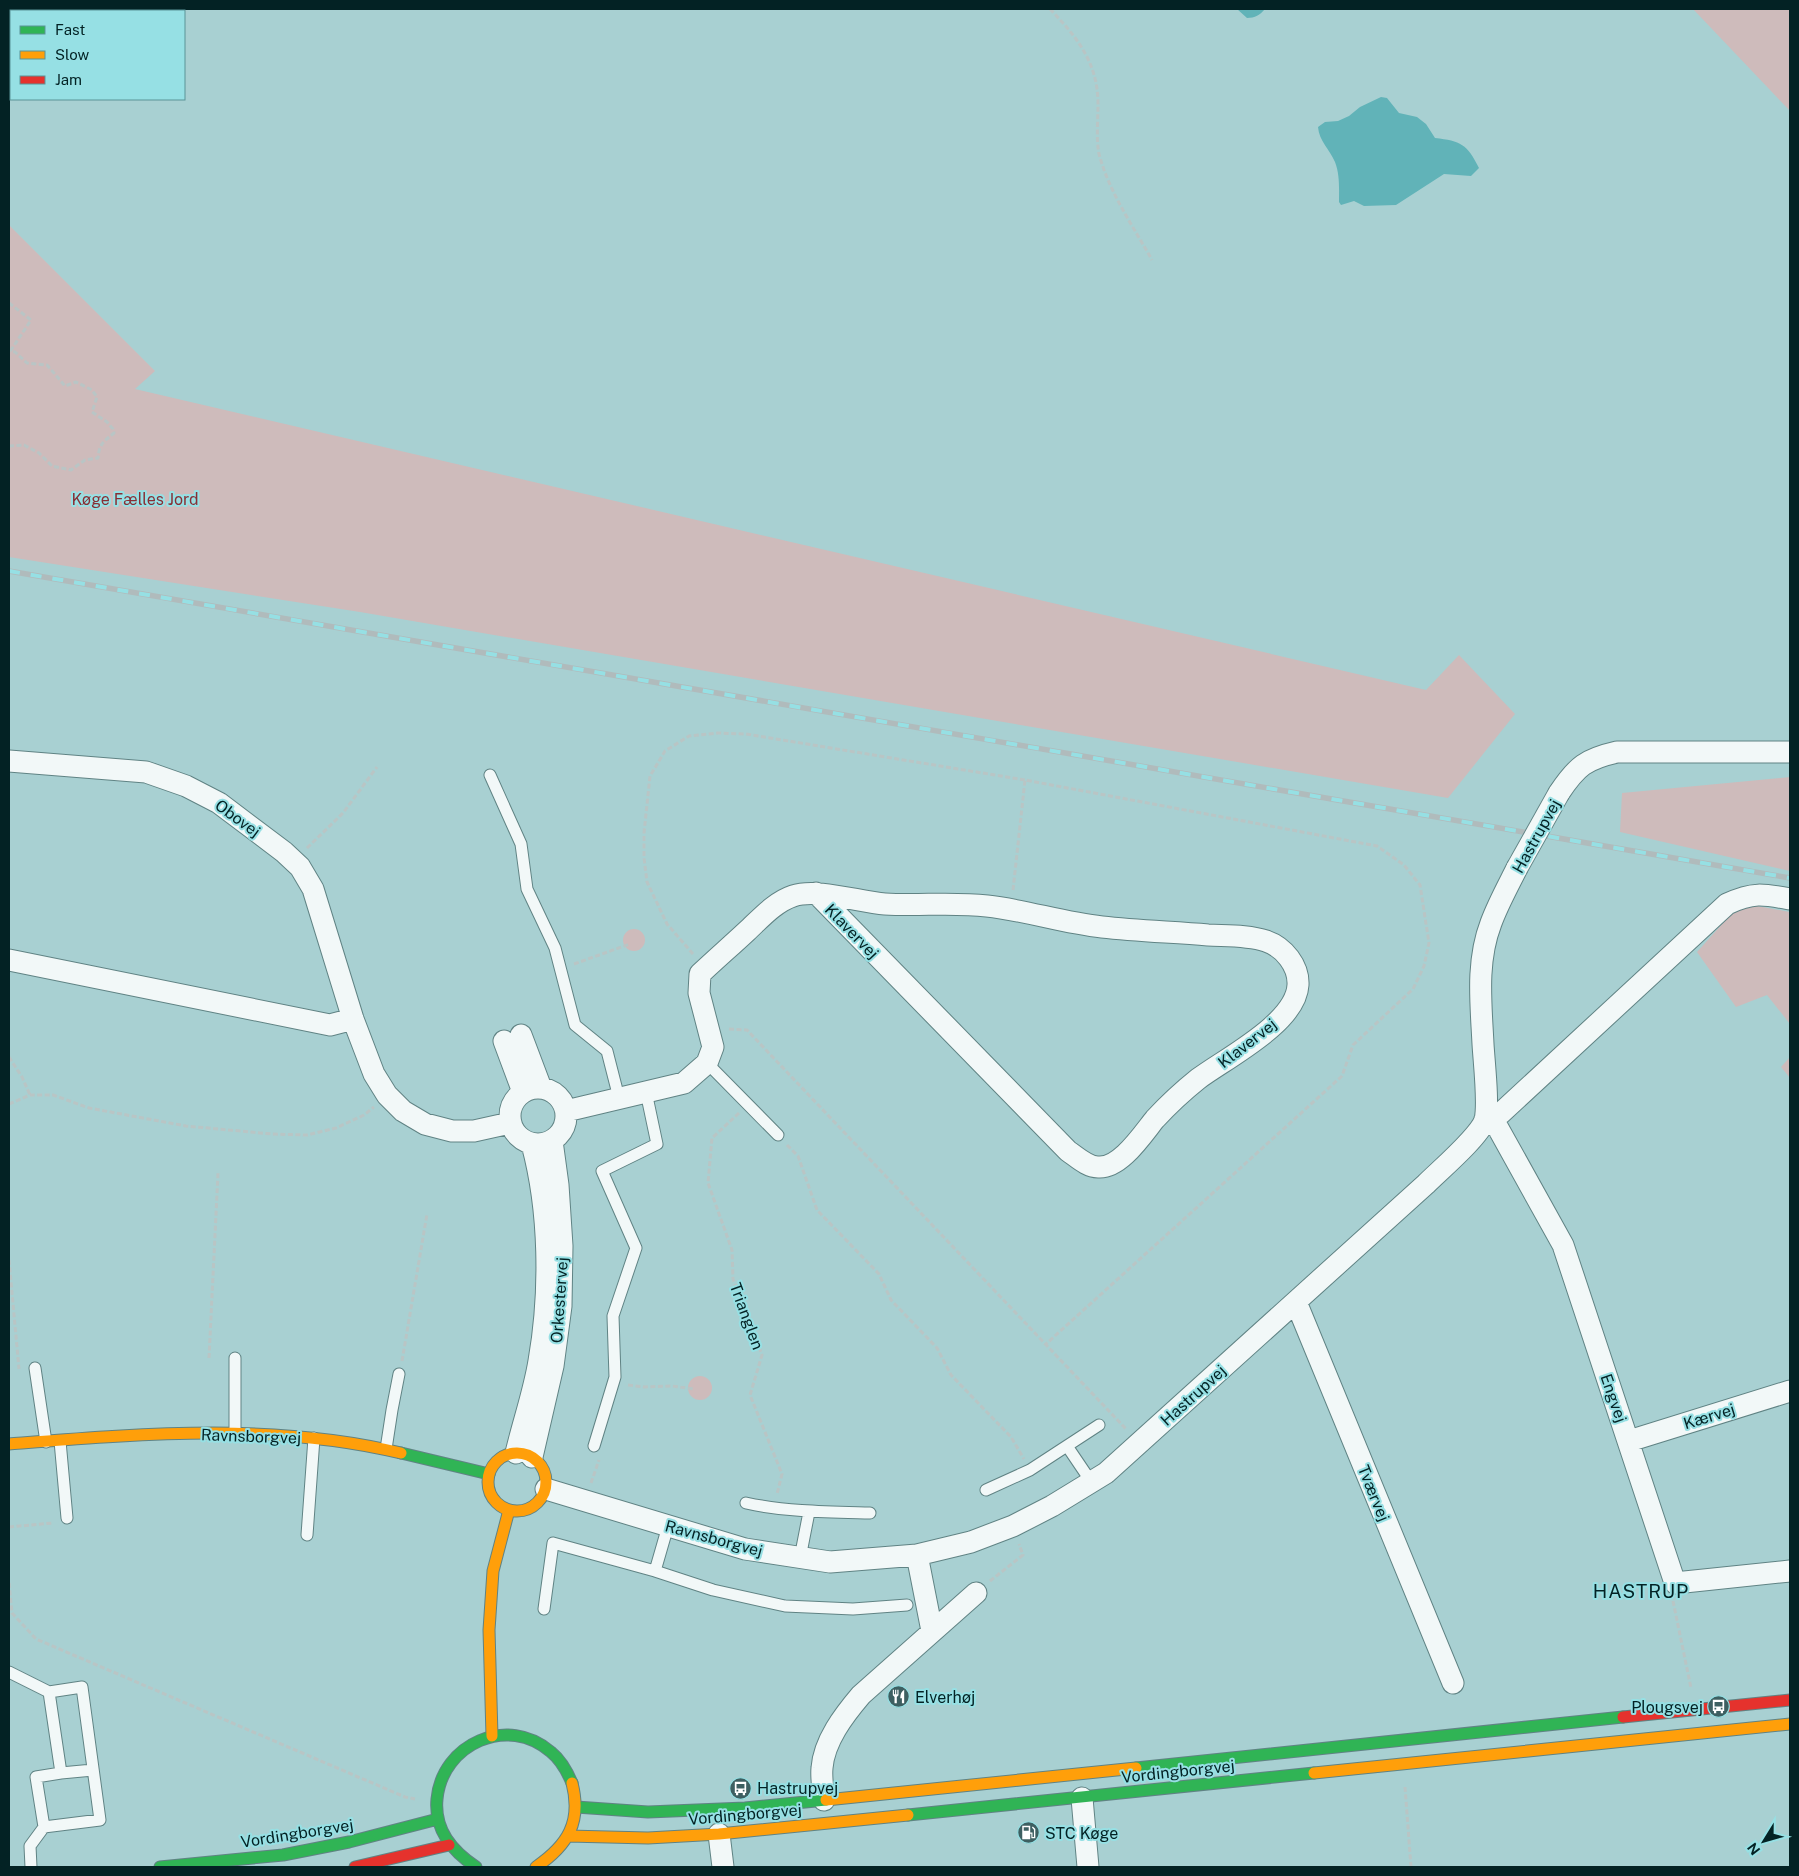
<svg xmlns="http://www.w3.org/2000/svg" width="1799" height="1876" viewBox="0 0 1799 1876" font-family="'Public Sans',sans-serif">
	<rect width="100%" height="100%" fill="#a8d0d2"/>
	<path fill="#cebbbb" d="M1693,9H1790V111Z
		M9,225L155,371L135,389L1426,690L1459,655L1515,714L1448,798L360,612L9,557Z
		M1790,777V871L1620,832L1622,793Z
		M1741,903L1790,912V1024L1767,995L1736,1007L1697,952Z
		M623 940a11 11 0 1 1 22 0a11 11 0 1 1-22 0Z
		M1790,1057V1078L1781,1067Z
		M688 1388a12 12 0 1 1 24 0a12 12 0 1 1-24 0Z"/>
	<path fill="#61b3b8" d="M1237,9H1265C1260,15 1255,18 1247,18Z
		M1381,97L1387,98L1399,113L1417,117L1426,124L1435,138C1461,141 1467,144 1479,168L1471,176L1444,174L1396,205L1364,206L1354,201L1341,205L1339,202C1339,189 1340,175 1335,162C1330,150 1319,141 1318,127L1325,122L1338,121L1349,116L1360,107Z"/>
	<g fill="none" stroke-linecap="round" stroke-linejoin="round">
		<defs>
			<path id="lane" d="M490,775L521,844L527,889L555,948L575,1025L607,1051L619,1098
				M707,1063L778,1135
				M235,1358V1434
				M35,1368L46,1442
				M60,1441L67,1518
				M594,1446L615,1377L613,1316L636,1248L602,1171L657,1144L646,1092
				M1067,1446L1092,1483
				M386,1449L392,1410L399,1374
				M986,1490L1030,1470L1099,1425
				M746,1503C787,1512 828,1512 870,1513
				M307,1535L314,1438
				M800,1558L809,1512
				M655,1571L668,1526
				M544,1609L553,1543L655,1571L713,1590L785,1606L853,1609L907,1605
				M9,1672L49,1692L82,1687L100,1820L44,1827
				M61,1773L93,1770
				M31,1867L30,1846L44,1827L36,1777L61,1773L49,1692"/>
			<path id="street" d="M9,761L146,772L186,786L219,803L284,852L300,867L313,889L353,1019L374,1074L387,1095L403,1111L425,1124L452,1131H474L510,1123
				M1559,793C1577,766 1586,759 1617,752H1790
				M9,960L330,1025L353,1019
				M521,1035L541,1088
				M504,1041L523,1092
				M510 1116a28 28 0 1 1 56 0a28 28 0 1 1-56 0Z
				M566,1111L684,1083L707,1063L713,1047L699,993L700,974C716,959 732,945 747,931C761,918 775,902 793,896C817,888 859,902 885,904C919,906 953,902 987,906C1025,910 1063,923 1102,927C1137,931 1173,932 1208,935C1227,936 1248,935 1266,941C1284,947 1299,966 1298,985C1296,1023 1226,1058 1198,1079C1183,1091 1168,1105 1155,1119C1142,1135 1120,1169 1098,1167C1087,1167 1077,1157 1068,1151L816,893
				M1485,1119L1498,1128L1563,1245L1675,1583L1790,1571
				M1485,1119L1501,1113L1727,904C1753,892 1763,894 1790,899
				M1296,1302L1453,1683
				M1629,1441L1790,1391
				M516,1453C523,1423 534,1392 539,1361C551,1292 550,1211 532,1144
				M532,1457L553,1366L561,1306L562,1246L558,1185L552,1141
				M546,1489L745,1549L830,1562L917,1555L971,1542L1013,1526L1052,1506L1106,1473L1426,1184C1440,1170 1479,1137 1485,1120C1489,1104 1484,1062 1483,1044C1481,1003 1476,962 1491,923C1498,904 1508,886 1517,868
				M917,1555L932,1631
				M1082,1798L1088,1867
				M824,1800C823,1790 821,1778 822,1768C824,1741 844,1715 861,1695L976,1593
				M719,1834L723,1867"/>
			<path id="fast" d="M401,1453L489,1474
				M1136,1768L1623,1717
				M576,1807L648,1812L745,1808L826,1800
				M908,1815L1314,1773
				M160,1867L283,1855L349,1842L438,1819
				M476,1867C452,1851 434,1830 437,1799C442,1744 508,1714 551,1752C561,1760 567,1771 572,1783"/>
			<path id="slow" d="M9,1444C138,1434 274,1422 401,1453
				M488 1482a29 29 0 1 1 58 0a29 29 0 1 1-58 0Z
				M492,1736L489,1630L493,1571L509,1510
				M1314,1773L1790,1724
				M826,1800L1136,1768
				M568,1836L648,1838L719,1834L908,1815
				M536,1867C568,1845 582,1822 572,1783"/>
			<path id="jam" d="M1623,1717L1790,1700
				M355,1867L449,1845"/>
		</defs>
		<use href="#lane" stroke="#608384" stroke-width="13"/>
		<use href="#street" stroke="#608384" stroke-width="23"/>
		<use href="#fast" stroke="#608384" stroke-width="13"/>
		<use href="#slow" stroke="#608384" stroke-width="13"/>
		<use href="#jam" stroke="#608384" stroke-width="13"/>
		<path stroke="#b9c5c5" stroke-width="3" stroke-dasharray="5 2.5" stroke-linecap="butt" d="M1050,9C1077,37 1098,63 1098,104C1098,120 1096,139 1099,154C1109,192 1133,226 1152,260
			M9,303L31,320L9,353
			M9,446L24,445L39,453L52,466L71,470L85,460L98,458C99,444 104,441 114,433L113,429L107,422L92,412L97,397L92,390L76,382L65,386L47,365L27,363L15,352L10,351
			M307,848L343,813L377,767
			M1013,890L1025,780L1377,846L1404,865L1420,885L1429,943L1424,966L1413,989L1353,1045L1342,1076L1046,1344
			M693,954L667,924L647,882L644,858V833L650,776L665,751L689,736L718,733L746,734L1025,780
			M574,964L630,944
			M729,1029L747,1030L1126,1429
			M9,1057L22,1077L30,1095
			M9,1104L30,1095H53L89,1108L186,1126L272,1134L307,1135L336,1128L364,1115L374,1107
			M739,1113L712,1138L708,1183L732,1250L733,1279L762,1355L750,1395L782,1474L777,1494
			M787,1145L798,1156L817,1210L879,1274L891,1300L937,1348L951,1375L1011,1437L1024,1459
			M9,1260L19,1369
			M209,1358L218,1173
			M402,1361L427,1214
			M628,1385L644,1387L672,1386L694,1389
			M591,1483L599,1460
			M9,1527L53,1523
			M990,1581L1023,1555L1019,1544
			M9,1583L12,1613L36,1639L405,1797L415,1799
			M1673,1601L1691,1688
			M1405,1787L1411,1867"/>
		<use href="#lane" stroke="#f2f8f8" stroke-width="11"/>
		<use href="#street" stroke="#f2f8f8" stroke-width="21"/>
		<use href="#fast" stroke="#30b455" stroke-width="11"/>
		<use href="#slow" stroke="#ff9f0a" stroke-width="11"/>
		<use href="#jam" stroke="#e5322d" stroke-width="11"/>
		<defs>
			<path id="rail" d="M9,571L1790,878"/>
		</defs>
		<use href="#rail" stroke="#b0bbbc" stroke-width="5.5"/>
		<use href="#rail" stroke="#96e0e4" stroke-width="4" stroke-dasharray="11" stroke-linecap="butt"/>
		<defs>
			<path id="street-bridge" d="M1517,868L1559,793"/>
		</defs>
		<use href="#street-bridge" stroke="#608384" stroke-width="23" stroke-linecap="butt"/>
		<use href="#street-bridge" stroke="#f2f8f8" stroke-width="21"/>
	</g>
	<defs>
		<symbol id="restaurant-disc" viewBox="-11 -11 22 22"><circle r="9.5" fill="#3d5f61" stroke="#96e0e4"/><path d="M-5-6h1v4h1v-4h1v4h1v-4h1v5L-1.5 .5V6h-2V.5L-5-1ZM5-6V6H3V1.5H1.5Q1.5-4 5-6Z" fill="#fff"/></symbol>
		<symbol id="bus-disc" viewBox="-11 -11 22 22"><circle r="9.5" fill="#3d5f61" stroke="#96e0e4"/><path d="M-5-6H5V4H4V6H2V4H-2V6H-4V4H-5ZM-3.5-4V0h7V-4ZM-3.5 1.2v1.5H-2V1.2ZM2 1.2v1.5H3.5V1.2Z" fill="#fff"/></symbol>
		<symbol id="fuel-disc" viewBox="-11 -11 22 22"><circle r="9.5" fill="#3d5f61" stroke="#96e0e4"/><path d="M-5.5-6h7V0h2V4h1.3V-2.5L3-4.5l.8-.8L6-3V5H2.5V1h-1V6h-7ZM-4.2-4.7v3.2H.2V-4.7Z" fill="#fff"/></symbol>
	</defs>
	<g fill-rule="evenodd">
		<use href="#restaurant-disc" x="886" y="1684" width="25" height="25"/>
		<use href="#bus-disc" x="1706" y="1694" width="25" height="25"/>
		<use href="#bus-disc" x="728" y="1776" width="25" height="25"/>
		<use href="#fuel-disc" x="1016" y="1820" width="25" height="25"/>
	</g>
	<g text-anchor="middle" stroke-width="4" stroke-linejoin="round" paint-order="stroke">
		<g font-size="16" fill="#882e34" stroke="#96e0e4">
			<text x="135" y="505">Køge Fælles Jord</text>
		</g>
		<g font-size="16" fill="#032224" stroke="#96e0e4">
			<text transform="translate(238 818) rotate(36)" y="6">Obovej</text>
			<text transform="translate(1536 836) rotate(-61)" y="6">Hastrupvej</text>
			<text transform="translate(852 931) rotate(46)" y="6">Klavervej</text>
			<text transform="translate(1247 1043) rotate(-38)" y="6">Klavervej</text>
			<text transform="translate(559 1300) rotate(-86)" y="6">Orkestervej</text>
			<text transform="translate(747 1316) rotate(70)" y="6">Trianglen</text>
			<text transform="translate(1193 1395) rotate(-42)" y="6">Hastrupvej</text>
			<text transform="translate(1614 1398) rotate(71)" y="6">Engvej</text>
			<text transform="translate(1709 1416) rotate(-17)" y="6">Kærvej</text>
			<text transform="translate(251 1436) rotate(2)" y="6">Ravnsborgvej</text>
			<text transform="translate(1374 1493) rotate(68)" y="6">Tværvej</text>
			<text transform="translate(714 1538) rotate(15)" y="6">Ravnsborgvej</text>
			<text transform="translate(1178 1771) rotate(-6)" y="6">Vordingborgvej</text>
			<text transform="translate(745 1814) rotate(-5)" y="6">Vordingborgvej</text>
			<text transform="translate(297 1833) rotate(-9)" y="6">Vordingborgvej</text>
		</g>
		<g font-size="16" fill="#032224" stroke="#96e0e4" text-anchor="start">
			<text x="915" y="1703">Elverhøj</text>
			<text x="1703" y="1713" text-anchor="end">Plougsvej</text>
			<text x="757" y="1794">Hastrupvej</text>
			<text x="1045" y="1839">STC Køge</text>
		</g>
		<g font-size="19" letter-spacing="1" fill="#032224" stroke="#96e0e4">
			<text x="1641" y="1598">HASTRUP</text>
		</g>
	</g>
	<rect width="1799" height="1876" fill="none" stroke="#032224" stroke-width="20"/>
	<rect x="10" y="10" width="175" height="90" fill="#96e0e4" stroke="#5b9497"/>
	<rect x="20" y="26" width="25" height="8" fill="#30b455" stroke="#5b9497"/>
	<text x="55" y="35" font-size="15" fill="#032224">Fast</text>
	<rect x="20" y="51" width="25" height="8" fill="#ff9f0a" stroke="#5b9497"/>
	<text x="55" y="60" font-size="15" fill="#032224">Slow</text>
	<rect x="20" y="76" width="25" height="8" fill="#e5322d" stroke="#5b9497"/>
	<text x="55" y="85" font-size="15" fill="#032224">Jam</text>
	<g transform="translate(1764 1841) rotate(233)" stroke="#96e0e4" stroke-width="4" paint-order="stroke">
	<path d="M0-4L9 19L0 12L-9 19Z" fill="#032224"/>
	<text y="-8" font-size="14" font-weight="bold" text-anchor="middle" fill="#032224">N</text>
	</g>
</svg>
